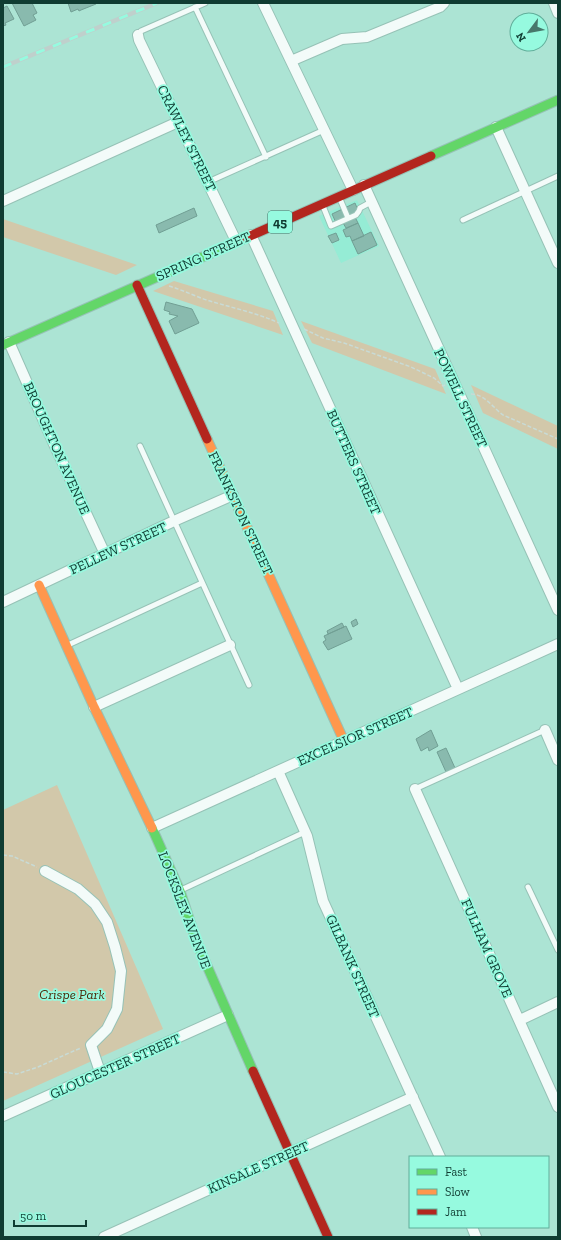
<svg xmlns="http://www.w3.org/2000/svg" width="561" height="1240" viewBox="0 0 561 1240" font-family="'Zilla Slab',serif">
	<rect width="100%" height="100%" fill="#ace4d4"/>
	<path fill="#95ecd5" d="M357,200L379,246L341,263L319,216Z"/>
	<path fill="#d2c8aa" d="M3,219L137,265L116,275L3,237Z
		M174,281L273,311L283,335L153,291Z
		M301,321L435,369L446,394L312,343Z
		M471,385L558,426V449L483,413Z
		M57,785L163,1029L3,1101V810Z"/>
	<path fill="#89baae" stroke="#719f94" d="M12,3H32L37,13L33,15L36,20L24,26Z
		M68,3H95L96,4L81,10L79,11L78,9L71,12Z
		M7,6L14,19L5,23L6,25L3,26V8Z
		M355,203L360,215L355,217L358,223L346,228L343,223L337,225L332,214Z
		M194,208L197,216L159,233L156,225Z
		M358,223L364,236L352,241L350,236L346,237L343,230Z
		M371,232L377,245L358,254L352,241Z
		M336,233L339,240L332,243L328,236Z
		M166,302L192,309L199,323L175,334L169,321L178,316L169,314L170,312L164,310Z
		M356,619L358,624L353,627L351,622Z
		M342,623L344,627L328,634L327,631Z
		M346,626L352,639L328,650L323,642L326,640L324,636Z
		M431,730L438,746L429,751L428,747L421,751L416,739Z
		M446,748L455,768L446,772L437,752Z"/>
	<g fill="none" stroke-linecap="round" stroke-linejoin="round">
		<defs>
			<path id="lane" d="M195,7L266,157
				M138,35L141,31L205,3
				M208,182L324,130
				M340,199L348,218
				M323,206L331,226L356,215L359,211L360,208L371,202
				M463,220L558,176
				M140,446L249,685
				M68,645L202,583
				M415,789L545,730
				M528,887L558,950
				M181,890L305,832"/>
			<path id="street" d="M263,3L353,190
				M554,3L558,13
				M138,35L139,40L236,241
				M291,61L342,39L367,37L440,7L444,3
				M496,127L558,263
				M364,185L558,610
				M3,201L178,122
				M251,235L458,689
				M9,342L54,444L105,554
				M3,602L174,521L233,495
				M94,707L230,645
				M545,730L558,760
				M278,771L307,836L323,901L440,1157
				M415,789L558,1107
				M152,828L558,644
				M45,871L78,889L95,904L107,922L115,947L121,971L117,1009L107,1029L91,1045L100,1072
				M520,1020L558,1002
				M3,1116L228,1015
				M472,1227L476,1237
				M104,1237L413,1097"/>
			<path id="fast" d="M431,156L558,100
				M3,345L223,248
				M152,828L180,891L197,943L253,1071"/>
			<path id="slow" d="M207,439L344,741
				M39,585L94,707L152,828"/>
			<path id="jam" d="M223,248L431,156
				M137,285L207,439
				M253,1071L328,1237"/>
		</defs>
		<use href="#lane" stroke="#96c2b6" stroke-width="7"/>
		<use href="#street" stroke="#96c2b6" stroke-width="12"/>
		<use href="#fast" stroke="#96c2b6" stroke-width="11"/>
		<use href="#slow" stroke="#96c2b6" stroke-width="11"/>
		<use href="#jam" stroke="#96c2b6" stroke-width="11"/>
		<path stroke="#c8dbd6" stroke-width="1.5" stroke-dasharray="4 2" stroke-linecap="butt" d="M169,286C183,290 196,297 210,301C233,308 257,313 279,323
			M304,329L323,338L344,343L411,367L434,378L443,386L445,385
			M471,394C485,394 493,408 503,415L558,439
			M3,855L12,856L37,867
			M3,1072L17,1074L38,1067L69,1053L81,1048"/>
		<use href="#lane" stroke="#f3fbf9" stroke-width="5"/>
		<use href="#street" stroke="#f3fbf9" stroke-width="10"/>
		<use href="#fast" stroke="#63d668" stroke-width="9"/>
		<use href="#slow" stroke="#ff974d" stroke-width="9"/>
		<use href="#jam" stroke="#b3261e" stroke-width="9"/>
		<defs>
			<path id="rail" d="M3,67L157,3"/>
		</defs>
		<use href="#rail" stroke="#bfd0cc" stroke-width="4.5"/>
		<use href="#rail" stroke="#96fadf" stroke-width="3" stroke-dasharray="9" stroke-linecap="butt"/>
	</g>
	<g text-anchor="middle" stroke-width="3.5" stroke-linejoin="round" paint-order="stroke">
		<rect fill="#96fadf" stroke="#387566" stroke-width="1" x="268" y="211" width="24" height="22" rx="3"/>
		<g font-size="13" font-weight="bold" fill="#103c32">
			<text x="280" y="227">45</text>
		</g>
		<g font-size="14" fill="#103c32" stroke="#96fadf">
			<text transform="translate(187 138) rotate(64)" y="5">CRAWLEY STREET</text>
			<text transform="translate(203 256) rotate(-24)" y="5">SPRING STREET</text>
			<text transform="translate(461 398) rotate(65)" y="5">POWELL STREET</text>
			<text transform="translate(57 448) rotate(66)" y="5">BROUGHTON AVENUE</text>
			<text transform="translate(354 462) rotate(66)" y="5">BUTTERS STREET</text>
			<text transform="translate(241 513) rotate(65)" y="5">FRANKSTON STREET</text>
			<text transform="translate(118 548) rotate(-25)" y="5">PELLEW STREET</text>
			<text transform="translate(355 736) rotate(-24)" y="5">EXCELSIOR STREET</text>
			<text transform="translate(185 910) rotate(69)" y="5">LOCKSLEY AVENUE</text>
			<text transform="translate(487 948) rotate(66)" y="5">FULHAM GROVE</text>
			<text transform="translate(353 966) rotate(66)" y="5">GILBANK STREET</text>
			<text transform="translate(115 1066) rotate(-24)" y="5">GLOUCESTER STREET</text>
			<text transform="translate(258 1167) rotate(-24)" y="5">KINSALE STREET</text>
		</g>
		<g font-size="14" font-style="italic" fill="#4e2809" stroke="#96fadf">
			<text x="72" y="999">Crispe Park</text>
		</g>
	</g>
	<rect width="561" height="1240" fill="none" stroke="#103c32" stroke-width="8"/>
	<rect x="409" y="1156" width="140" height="72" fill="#96fadf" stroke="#60ae9a"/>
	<rect x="417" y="1169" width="20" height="6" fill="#63d668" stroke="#60ae9a"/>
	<text x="445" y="1176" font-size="12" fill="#103c32">Fast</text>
	<rect x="417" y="1189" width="20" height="6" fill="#ff974d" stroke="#60ae9a"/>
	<text x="445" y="1196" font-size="12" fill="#103c32">Slow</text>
	<rect x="417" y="1209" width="20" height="6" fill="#b3261e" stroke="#60ae9a"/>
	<text x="445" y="1216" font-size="12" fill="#103c32">Jam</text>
	<g transform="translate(529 32) rotate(238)"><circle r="19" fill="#96fadf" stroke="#60ae9a"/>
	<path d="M0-3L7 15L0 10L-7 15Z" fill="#47776b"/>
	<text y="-6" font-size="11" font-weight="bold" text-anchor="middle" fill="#103c32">N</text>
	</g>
	<path d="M14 1220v6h72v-6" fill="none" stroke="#103c32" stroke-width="2"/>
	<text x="20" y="1220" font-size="12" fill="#103c32" stroke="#96fadf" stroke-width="3" paint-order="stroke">50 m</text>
</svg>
